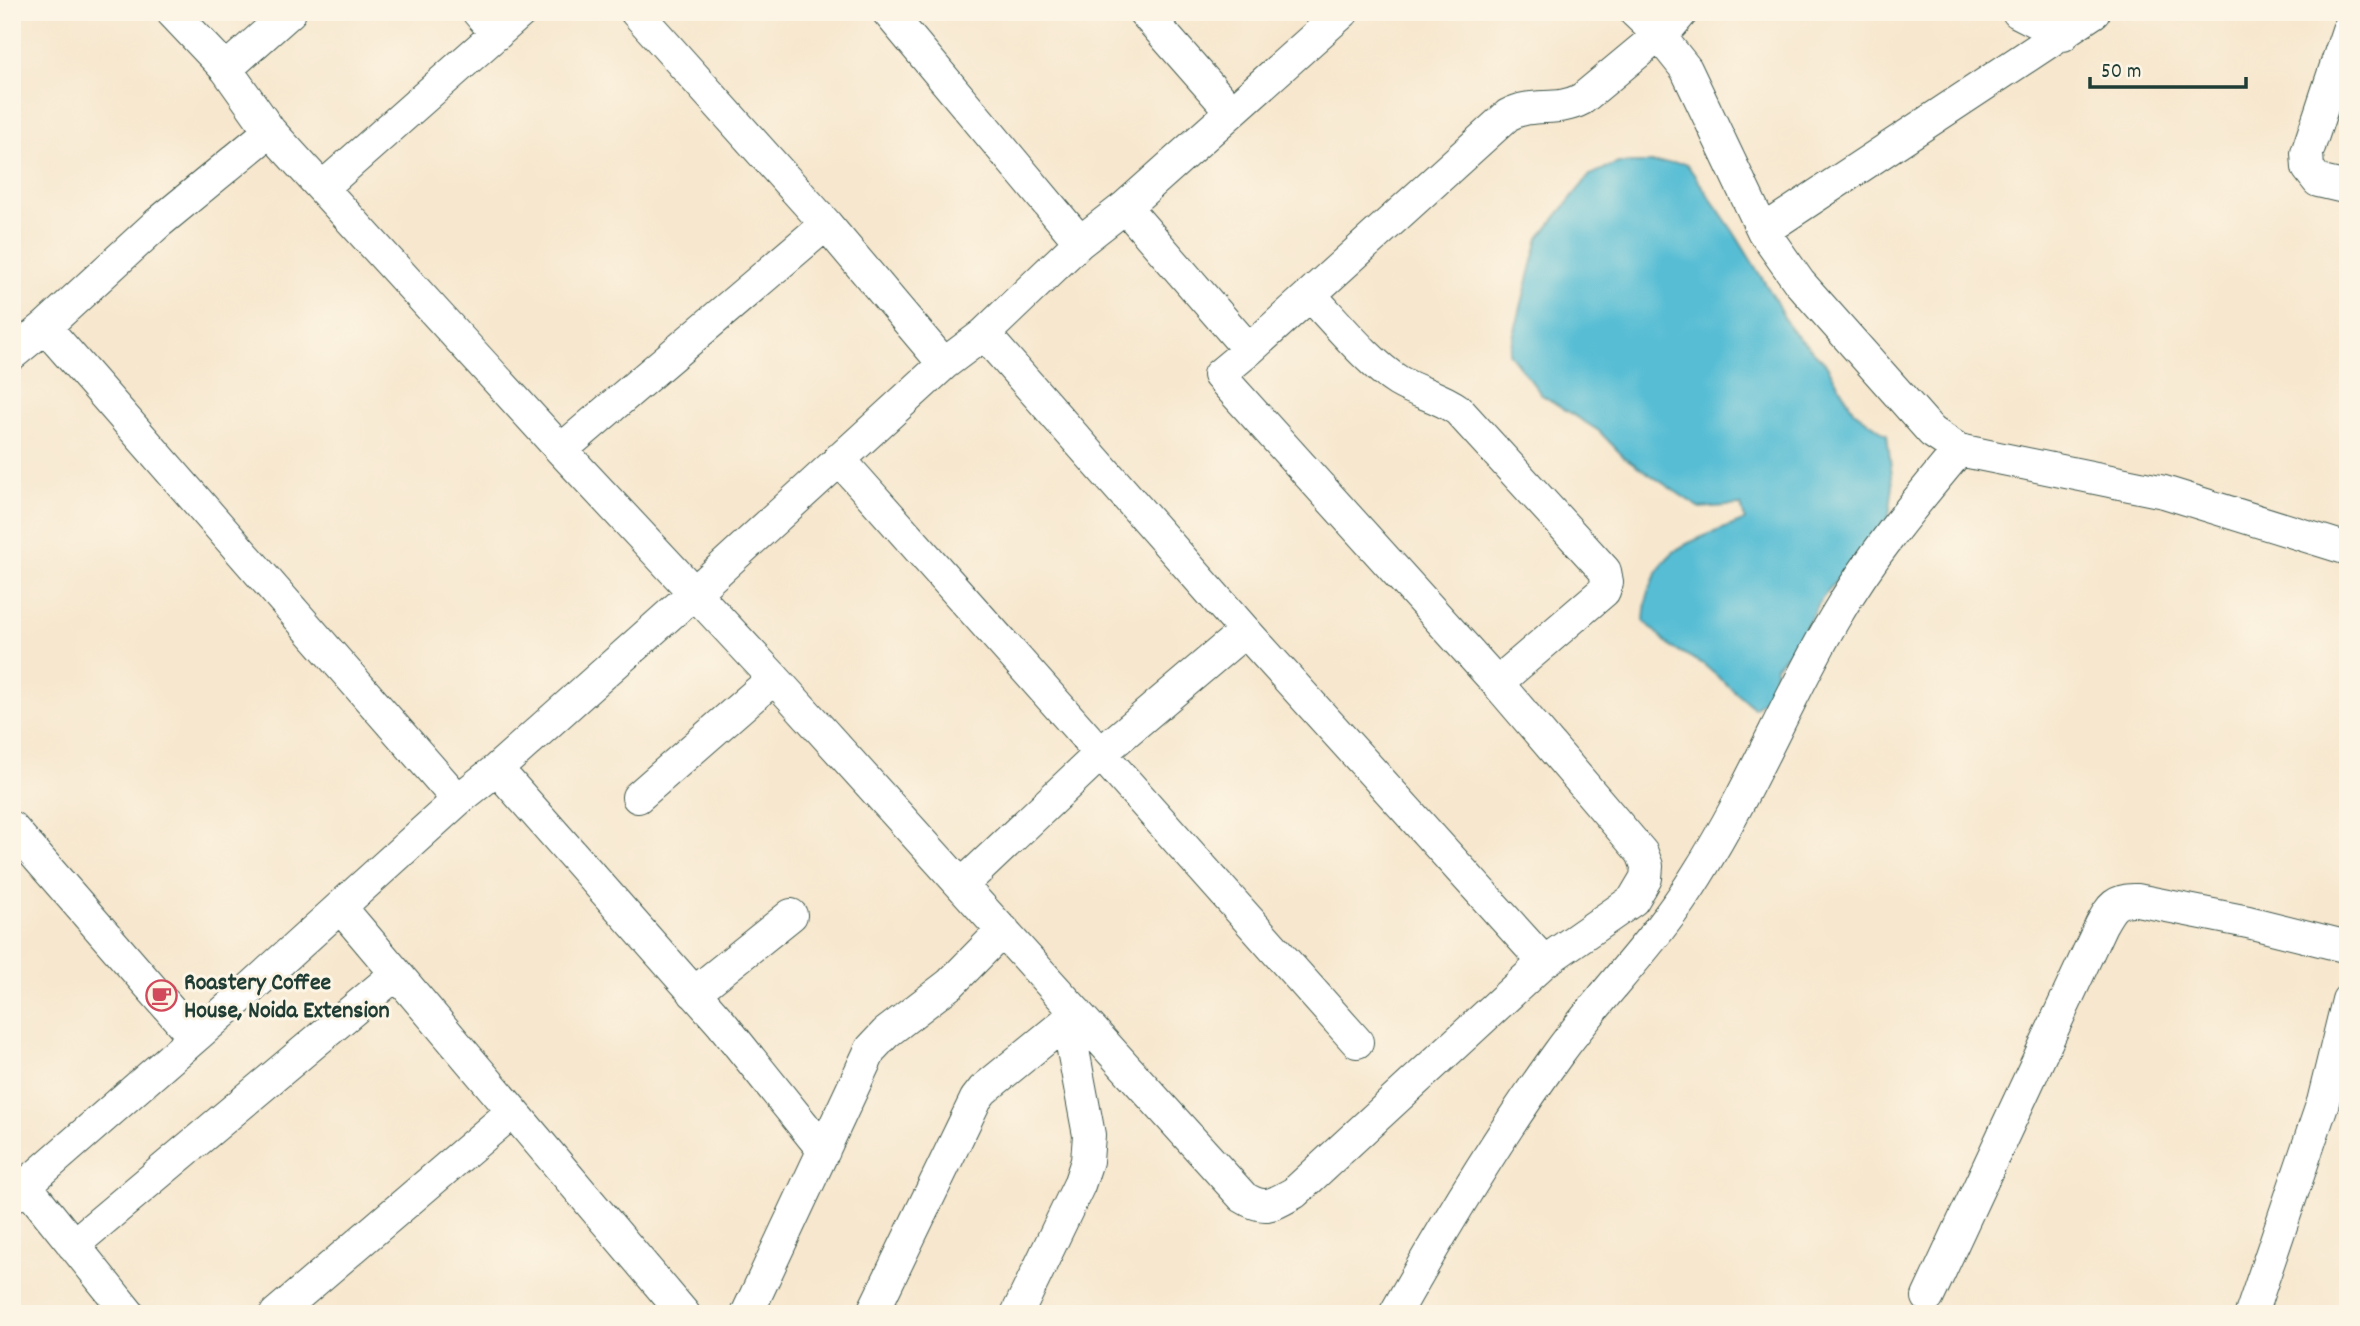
<svg xmlns="http://www.w3.org/2000/svg" width="2360" height="1326" viewBox="0 0 2360 1326" font-family="Dekko,sans-serif">
	<rect width="100%" height="100%" fill="#fcf5e5"/>
	<filter id="ink" filterUnits="userSpaceOnUse"><feTurbulence type="fractalNoise" baseFrequency=".0143" numOctaves="2"/><feDisplacementMap in="SourceGraphic" scale="14" xChannelSelector="R" yChannelSelector="G"/><feConvolveMatrix kernelMatrix="1 2 1 2 8 2 1 2 1" color-interpolation-filters="sRGB"/></filter>
	<filter id="wash" filterUnits="userSpaceOnUse"><feTurbulence type="fractalNoise" baseFrequency=".00686" numOctaves="4" result="noise"/><feDisplacementMap in="SourceGraphic" scale="28" xChannelSelector="R" yChannelSelector="G"/><feGaussianBlur stdDeviation="1.57" result="paint"/><feColorMatrix in="noise" values="0 0 0 0 0 0 0 0 0 0 0 0 0 0 0 0 0 1.4 0 .05"/><feComposite in="paint" operator="in"/></filter>
	<g filter="url(#wash)">
		<rect width="100%" height="100%" fill="#f7e7ce"/>
		<path fill="#56bdd4" stroke="#3a7d84" stroke-width="2" d="M1618,163H1686L1733,231L1773,296L1790,329L1826,364L1854,411L1887,435L1893,485L1889,517L1822,598L1795,646L1776,666L1771,695L1754,708L1702,663L1672,648L1644,621C1645,593 1657,560 1683,546C1703,535 1725,529 1745,520L1741,505L1700,508L1624,457L1599,431L1542,395L1509,353L1539,238L1590,175Z"/>
	</g>
	<g filter="url(#ink)">
		<g fill="none" stroke-linecap="round" stroke-linejoin="round">
			<defs>
				<path id="minor" d="M172,12L226,69L270,131L561,450L774,678L1243,1197C1265,1211 1272,1205 1294,1193L1544,962L1633,900L1646,878L1647,866L1642,853L1497,683L1219,375L1249,350L1125,207
					M478,12L497,34
					M636,12L826,224L944,364
					M888,12L1080,242
					M1144,12L1231,111
					M1635,12L1658,34L1686,69L1763,231L1799,282L1932,432L1959,450L2164,492L2348,549
					M2018,12L2063,35
					M2348,30L2307,153L2308,168L2318,181L2348,188
					M226,69L290,12
					M322,188L521,12
					M1763,231L2094,12
					M1311,296C1335,321 1370,364 1398,381C1418,393 1439,396 1458,410L1605,571L1607,582L1604,591L1497,683
					M45,327L458,800
					M984,334L1245,631L1544,962
					M1249,350L1508,115C1534,101 1556,113 1582,99L1671,25L1682,12
					M12,354L45,327L157,224L270,131
					M561,450L826,224
					M839,459L1357,1042
					M497,769L722,1024L824,1151
					M638,797L774,678
					M12,828L194,1037
					M962,885L1100,754L1245,631
					M341,908L684,1314
					M694,993L791,915
					M27,1187L129,1314
					M12,1197L241,997L458,800L497,769L695,592L944,364L984,334L1080,242L1125,207L1343,12
					M73,1245L396,974
					M1928,1297L2101,925C2111,907 2115,899 2137,900L2248,922L2348,947
					M276,1314L512,1112
					M747,1314L871,1049L886,1033L950,984L1003,930
					M872,1314L976,1099L983,1090L1077,1013
					M1017,1314L1079,1185L1087,1161L1089,1135L1068,1023
					M1395,1314C1445,1225 1498,1137 1558,1054C1602,993 1657,940 1697,875C1749,793 1785,703 1834,619C1869,558 1914,504 1959,450
					M2251,1314L2323,1102L2348,1000"/>
			</defs>
			<use href="#minor" stroke="#3f564b" stroke-width="34"/>
			<use href="#minor" stroke="#fff" stroke-width="32"/>
		</g>
	</g>
	<defs>
		<symbol id="cafe-ring" viewBox="-11 -11 22 22"><circle r="9.5" fill="#fcf5e5" stroke="#d1495b" stroke-width="1.5"/><path d="M-5.5-4.5H6V0H3Q3 3.5 0 3.5H-2.5Q-5.5 3.5-5.5 0ZM3-3.2v2h1.7v-2ZM-6 4.5H4V6H-6Z" fill="#d1495b"/></symbol>
	</defs>
	<g fill-rule="evenodd">
		<use href="#cafe-ring" x="144" y="978" width="35" height="35"/>
	</g>
	<g text-anchor="middle" stroke-width="6" stroke-linejoin="round" paint-order="stroke">
		<g font-size="24" font-weight="bold" fill="#1f3d34" stroke="#fcf5e5" text-anchor="start">
			<text x="184" y="989">Roastery Coffee<tspan x="184" dy="28">House, Noida Extension</tspan></text>
		</g>
	</g>
	<rect width="2360" height="1326" fill="none" stroke="#fcf5e5" stroke-width="42"/>
	<path d="M2090 77v10h156v-10" fill="none" stroke="#1f3d34" stroke-width="3.5"/>
	<text x="2101" y="77" font-size="21" fill="#1f3d34" stroke="#fcf5e5" stroke-width="5" paint-order="stroke">50 m</text>
</svg>
